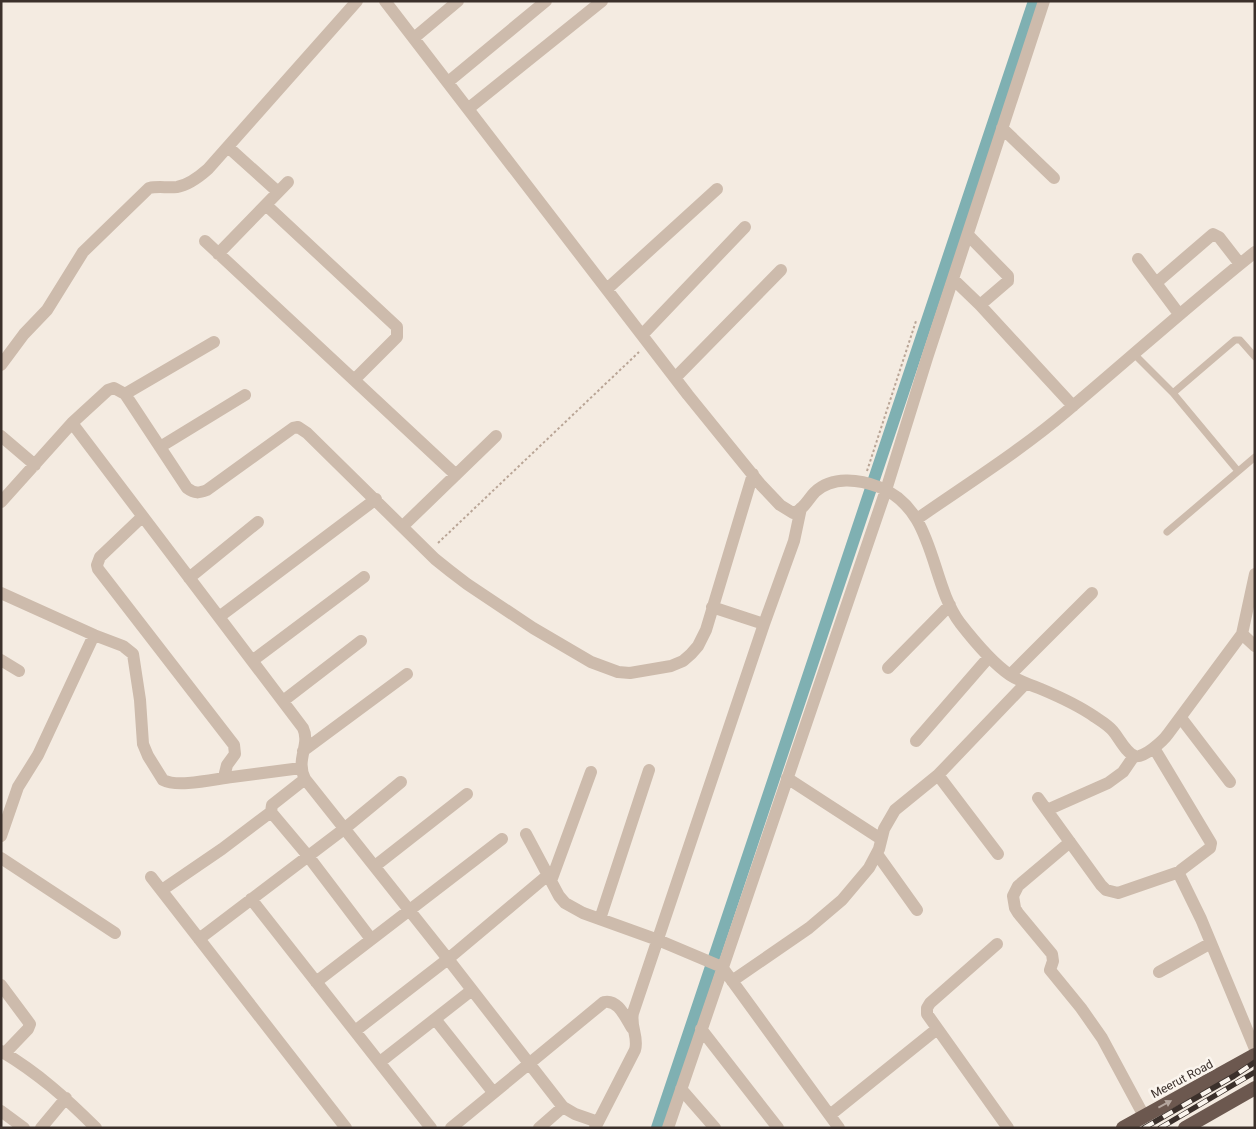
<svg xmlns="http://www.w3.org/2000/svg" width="1256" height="1129" viewBox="0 0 1256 1129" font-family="Roboto,sans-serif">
	<rect width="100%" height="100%" fill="#f4ebe1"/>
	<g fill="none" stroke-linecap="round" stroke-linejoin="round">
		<path stroke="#7fb0b2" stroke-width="12" d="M657,1128L1034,1"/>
		<path stroke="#b9a596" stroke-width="2" stroke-dasharray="2.5 2.5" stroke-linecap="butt" d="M867,471L916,321
			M438,543L639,352"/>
		<path stroke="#cdbbac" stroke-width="7" d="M1133,353L1173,393L1238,471
			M1173,393L1235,340H1240L1255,357
			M1167,532L1255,457"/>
		<path stroke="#cdbbac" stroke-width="12" d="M385,1L688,395L761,485L780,505L793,513C803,511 808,499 815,492C832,476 859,479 879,487C936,509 929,581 960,623C974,641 991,662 1010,675C1019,681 1031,685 1041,689C1060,697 1078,705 1095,717C1101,721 1108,725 1113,731C1119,738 1126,753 1135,756C1143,759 1163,741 1168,734L1242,634L1255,574
			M414,38L458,1
			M448,82L546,1
			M469,108L602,1
			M1002,128L1054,178
			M228,147L278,192
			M266,205L397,327V337L354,380
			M968,235L1008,276V281L980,305
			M205,241L456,475
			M218,254L288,182
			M1138,259L1179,314
			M953,279L980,305L1073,406
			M1156,283L1213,234L1219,237L1240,264
			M607,289L717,189
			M642,335L745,227
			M1,365L24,334L47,310L83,252L149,188C158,186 167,188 177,187C189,185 199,177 208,169L357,1
			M675,378L781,270
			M125,394L214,342
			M72,423L303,728C311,745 295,759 305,779L448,959L563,1107L575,1114L598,1122
			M1,436L35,465
			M160,447L245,395
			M1,502L72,423L108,390L114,388L125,394L187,488C195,494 199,493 207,490L293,428L298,427L307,433L435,559L450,571L467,584L533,628L591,662L618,672L630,673L671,666L683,661L691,654L698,646L706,630L753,474
			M142,517L100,557L97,565L98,569L234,745L235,754L227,765L225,773L232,777L301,768
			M917,519C967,484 1020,451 1067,411C1130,358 1191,303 1255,252
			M403,526L496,436
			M189,578L258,522
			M1,593L94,635L123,646L133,654L140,700L143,744L148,756L163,780C178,788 215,779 232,777
			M712,607L764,624
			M219,617L376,499
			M1242,634L1255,646
			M1,660L19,671
			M252,661L364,577
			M888,668L950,605
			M1010,675L1092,593
			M283,701L361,641
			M1181,718L1230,782
			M916,741L989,657
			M1154,748L1211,843L1210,848L1181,870L1179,874L1201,919L1255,1049
			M303,751L407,674
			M938,775L998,854
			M787,778L881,839
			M305,779L272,805L271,812L308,856L371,939
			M1038,798L1101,885L1106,890L1118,893L1179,872
			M1047,810L1108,783L1123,772L1134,756
			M526,834L559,896L565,903L583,913L658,940L722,967L839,1128
			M1,836L18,787L38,755L94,635
			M1070,842L1018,886L1013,896L1015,908L1018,913L1052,954L1053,961L1050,970L1081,1008L1102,1038L1144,1116
			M877,854L917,910
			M1,858L115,933
			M375,866L467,794
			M151,877L346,1128
			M551,881L591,772
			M162,890L222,849L271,812
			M251,899L431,1128
			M600,919L649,770
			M199,939L344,829L401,782
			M997,944L930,1003L927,1008V1014L1008,1128
			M1159,972L1211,943
			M732,981L809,928L842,900L869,868L879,849L884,829L895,810L938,775L1026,683
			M316,982L502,839
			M1,985L30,1024L28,1029L5,1053
			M435,1019L493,1092
			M701,1029L778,1128
			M355,1031L448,959L548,875
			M1,1051C38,1073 66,1098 96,1128
			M380,1062L472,990
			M681,1089L715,1128
			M1,1111L24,1128
			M830,1115L937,1029
			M41,1128L66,1098
			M451,1128L604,1002C618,999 625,1017 632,1028
			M539,1128L563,1107
			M595,1128L635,1050C639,1037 630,1027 633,1013L764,624L794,541L801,508
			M668,1128L886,490L927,358L1044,1"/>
		<path stroke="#6c584f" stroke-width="14" d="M1123,1128L1255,1055
			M1185,1128L1255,1088"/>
		<defs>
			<path id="rail" d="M1144,1128L1234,1076L1255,1062
				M1160,1128L1255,1072"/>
		</defs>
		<use href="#rail" stroke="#3b302b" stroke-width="5.5"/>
		<use href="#rail" stroke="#fbf5ee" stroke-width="4" stroke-dasharray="11" stroke-linecap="butt"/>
	</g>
	<defs><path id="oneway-solid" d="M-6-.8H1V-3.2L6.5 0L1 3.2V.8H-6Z" transform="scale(1.25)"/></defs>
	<use fill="#b4a69e" href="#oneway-solid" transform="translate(1165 1104) rotate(-28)"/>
	<g text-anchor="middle" stroke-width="5" stroke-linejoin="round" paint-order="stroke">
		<g font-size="12" fill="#3b302b" stroke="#fbf5ee">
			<text transform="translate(1182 1079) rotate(-28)" y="4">Meerut Road</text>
		</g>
	</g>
	<rect width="1256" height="1129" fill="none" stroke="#3b302b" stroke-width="5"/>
</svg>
